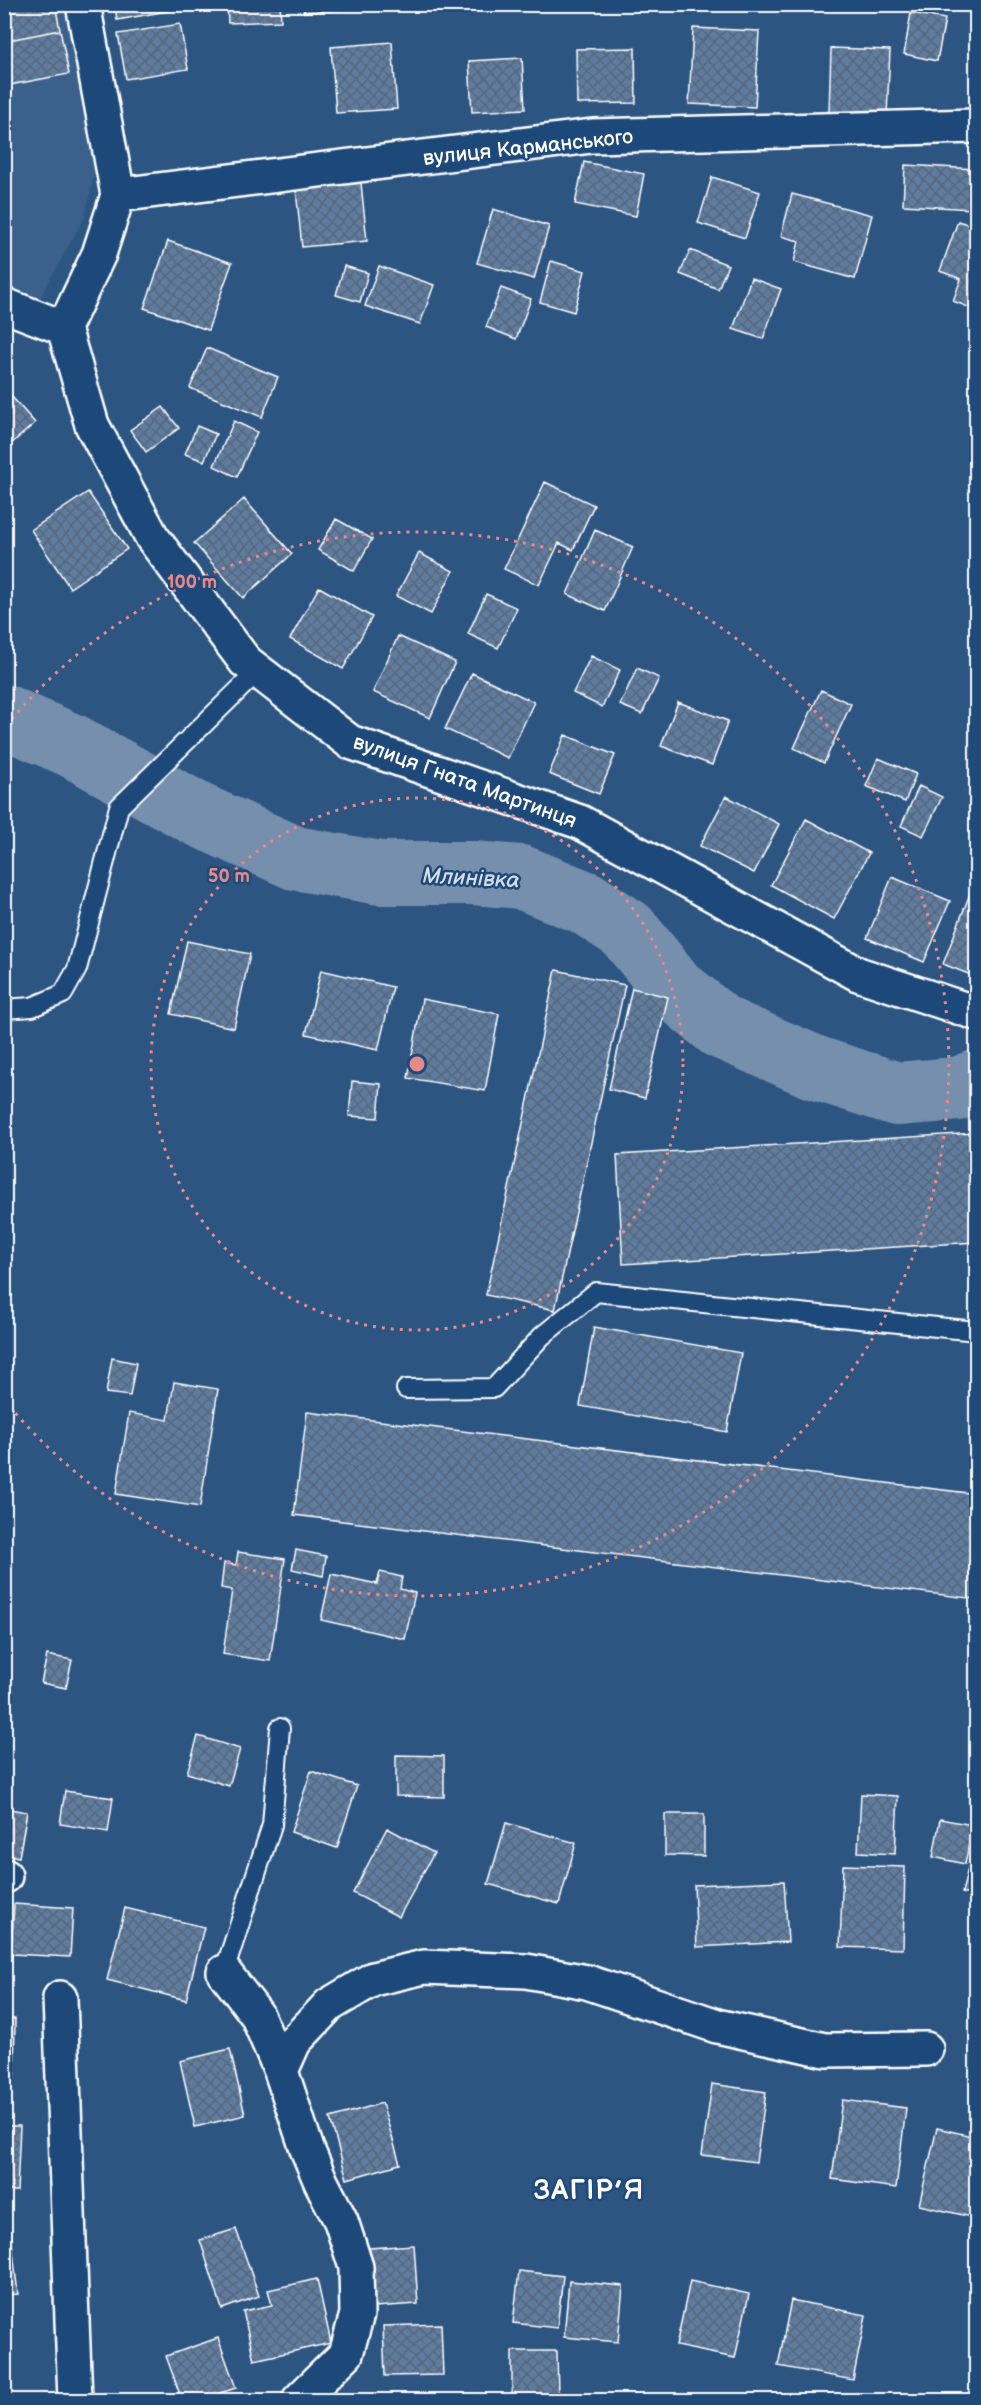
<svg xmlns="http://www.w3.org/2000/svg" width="981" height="2405" viewBox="0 0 981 2405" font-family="'Balsamiq Sans',sans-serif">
	<defs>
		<pattern id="building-cross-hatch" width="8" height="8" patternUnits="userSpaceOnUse" patternTransform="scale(1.5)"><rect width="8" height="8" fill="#5e7c9f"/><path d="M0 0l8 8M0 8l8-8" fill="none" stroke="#56667a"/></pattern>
	</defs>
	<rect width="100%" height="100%" fill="#2c5582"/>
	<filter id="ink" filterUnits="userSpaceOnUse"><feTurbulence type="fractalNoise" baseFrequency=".0167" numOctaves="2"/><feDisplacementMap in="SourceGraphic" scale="12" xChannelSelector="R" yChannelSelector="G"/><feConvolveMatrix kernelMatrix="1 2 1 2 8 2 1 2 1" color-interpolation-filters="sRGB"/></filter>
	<g filter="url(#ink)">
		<path fill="#3b618b" d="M4,5H70L97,161L85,216L39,300L5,286Z"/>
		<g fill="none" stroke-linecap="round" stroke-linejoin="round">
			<path stroke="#748fad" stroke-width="64" d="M4,716L73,746L199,815L295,858L380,873H473L521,877L586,903L627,930L674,988L721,1027L816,1068L897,1094L957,1089L976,1082"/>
		</g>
		<path fill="url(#building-cross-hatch)" stroke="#fff" stroke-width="1.5" d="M4,4H55L60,30L4,41Z
			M115,4H178L179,9L117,20Z
			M227,4H280L281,21L228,23Z
			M304,4H340V10L304,12Z
			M902,4H929L926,13Z
			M911,13L945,19L937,61L904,54Z
			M180,24L188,69L126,79L118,34Z
			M693,28L759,31L755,107L689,104Z
			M60,30L69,74L4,86V41Z
			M392,42L397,109L336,113L331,47Z
			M635,48L636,103L577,104L576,49Z
			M831,48L890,50L887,115L829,113Z
			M522,58L525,109L472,112L469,61Z
			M584,162L644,174L636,216L575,204Z
			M905,165L975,169L973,209L903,205Z
			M712,177L760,192L745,238L698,223Z
			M361,183L367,241L302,247L296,190Z
			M792,194L872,215L855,279L794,262L799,241L781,236Z
			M493,209L549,226L534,279L477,263Z
			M958,221L976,227V310L953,301L961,279L940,271Z
			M168,241L232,263L208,330L144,308Z
			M690,250L728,265L718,289L680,274Z
			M551,261L585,271L574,312L540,302Z
			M344,266L368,273L360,302L336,295Z
			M379,266L434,285L420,324L365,306Z
			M751,278L781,289L763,339L733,329Z
			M501,288L531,299L516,339L486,327Z
			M207,348L278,377L262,417L190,388Z
			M4,388L35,423L4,450Z
			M163,407L179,428L146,452L130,430Z
			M234,421L257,432L237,477L214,466Z
			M197,426L216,434L204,461L185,454Z
			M545,482L594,505L573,550L559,543L539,585L504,569Z
			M88,492L127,549L70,588L31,530Z
			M244,499L292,554L243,598L194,543Z
			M336,519L372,539L354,571L318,550Z
			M595,530L633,547L605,611L567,594Z
			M419,553L453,571L431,614L396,596Z
			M319,587L372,617L343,669L290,639Z
			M486,594L517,608L498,648L468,634Z
			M398,636L455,662L430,718L373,692Z
			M591,656L620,670L602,707L573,693Z
			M637,668L659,678L642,714L620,705Z
			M472,673L534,702L508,758L445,729Z
			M821,690L851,704L824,763L794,748Z
			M678,702L728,721L712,765L661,746Z
			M565,735L615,755L599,794L549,774Z
			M878,758L916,774L905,802L866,786Z
			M919,786L942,797L923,836L901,826Z
			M726,796L779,824L754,873L700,846Z
			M806,819L869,853L834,919L771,885Z
			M892,877L950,901L924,962L867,938Z
			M976,878V977L943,964Z
			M187,941L250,954L234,1028L171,1014Z
			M321,970L393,987L378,1050L306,1034Z
			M556,970L625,985L555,1310L486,1295Z
			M632,988L668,997L645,1098L609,1089Z
			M422,999L499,1014L485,1091L408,1078Z
			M352,1081L381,1084L378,1118L349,1116Z
			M976,1133V1242L623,1264L617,1155Z
			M594,1327L741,1353L727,1432L580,1406Z
			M112,1358L136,1363L130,1396L106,1393Z
			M174,1382L218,1389L200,1507L116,1494L129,1413L168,1420Z
			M307,1412L976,1494V1599L294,1515Z
			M296,1550L326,1556L323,1576L292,1569Z
			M238,1552L285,1559L270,1661L223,1654L232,1590L221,1588L224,1563L236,1565Z
			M380,1572L402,1577L400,1589L415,1593L405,1639L321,1620L331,1574L377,1584Z
			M47,1655L72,1660L66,1688L41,1683Z
			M198,1736L240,1749L229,1786L187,1773Z
			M396,1755L444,1756V1797L396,1796Z
			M311,1771L357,1786L337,1848L291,1832Z
			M65,1791L113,1798L108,1832L60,1824Z
			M861,1794L898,1796L895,1854L858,1852Z
			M4,1808L27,1812L19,1857L4,1854Z
			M665,1814H704V1856L665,1855Z
			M940,1819L973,1825L965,1864L933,1857Z
			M506,1823L576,1843L559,1904L488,1884Z
			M387,1828L434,1853L399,1917L353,1893Z
			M971,1856L976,1858V1897L962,1893Z
			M843,1865L905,1867L903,1949L840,1947Z
			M784,1881L788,1942L697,1947L694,1885Z
			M14,1904L73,1908L70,1957L11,1954Z
			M125,1908L204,1927L186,2000L107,1980Z
			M4,2019H15L14,2075H4Z
			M230,2049L245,2115L195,2127L180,2061Z
			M712,2084L766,2092L756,2162L702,2155Z
			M842,2100L906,2108L896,2188L832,2179Z
			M382,2103L400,2164L347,2179L330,2118Z
			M4,2126H20L17,2191H4Z
			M937,2128L976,2137V2218L919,2205Z
			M236,2229L259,2296L222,2309L200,2240Z
			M11,2235L18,2294L4,2295V2236Z
			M414,2245L418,2304L374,2307L369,2248Z
			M519,2271L563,2276L557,2328L513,2323Z
			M317,2279L331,2343L254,2360L243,2311L272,2305L268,2290Z
			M569,2281L623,2286L618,2342L564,2337Z
			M690,2281L749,2294L735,2358L676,2346Z
			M791,2300L866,2315L853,2380L778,2366Z
			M441,2324L443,2375L385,2376L383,2326Z
			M218,2338L236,2388L198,2400H182L166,2356Z
			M512,2351H557L558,2396H512Z"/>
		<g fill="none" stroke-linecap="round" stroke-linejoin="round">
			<defs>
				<path id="service" d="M4,1009L32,1007L63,994L77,969L119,807L258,671
					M406,1389L494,1388L542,1336L596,1292L976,1331
					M224,1972L272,1825L280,1728"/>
				<path id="minor" d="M118,195L592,136L976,126
					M4,305L64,328L92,425L152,537L245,661L350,742L580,822L858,974L976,1013
					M64,328L99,254L118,195L83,4
					M4,1876H5
					M224,1972L257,2015L281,2071
					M60,1998L75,2400
					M299,2400L346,2354L357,2314L356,2267L341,2221L321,2182L307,2149L281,2071L294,2042L329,2005L373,1979L424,1967L526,1971L587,1982L717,2026L825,2050L926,2049"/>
			</defs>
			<use href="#service" stroke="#fff" stroke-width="22"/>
			<use href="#minor" stroke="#fff" stroke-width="38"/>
			<use href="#service" stroke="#1f4a7a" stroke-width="18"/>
			<use href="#minor" stroke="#1f4a7a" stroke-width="33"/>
		</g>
	</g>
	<g fill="none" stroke="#e88989" stroke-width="3" stroke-dasharray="3 6">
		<circle cx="417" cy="1064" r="266"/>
		<path d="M6 726A532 532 0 1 1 6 1402"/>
	</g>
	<g text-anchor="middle" stroke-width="5" stroke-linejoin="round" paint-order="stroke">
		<g font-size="21" fill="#fff" stroke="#1f4a7a">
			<text transform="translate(528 147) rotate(-6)" y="7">вулиця Карманського</text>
			<text transform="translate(465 781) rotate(20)" y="7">вулиця Гната Мартинця</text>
		</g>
		<g font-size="22" font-style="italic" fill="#d5dde6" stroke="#1f4a7a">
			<text transform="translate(471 877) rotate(3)" y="8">Млинівка</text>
		</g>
		<g font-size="27" font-weight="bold" letter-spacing="1.5" fill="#fff" stroke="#1f4a7a">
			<text x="589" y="2199">ЗАГІР’Я</text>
		</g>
	</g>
	<circle cx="417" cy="1064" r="9" fill="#e88989" stroke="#1f4a7a" stroke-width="3"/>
	<g font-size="18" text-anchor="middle" font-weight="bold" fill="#e88989" stroke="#1f4a7a" stroke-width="5" stroke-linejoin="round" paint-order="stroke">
		<text x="192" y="588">100 m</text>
		<text x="229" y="882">50 m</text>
	</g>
	<rect width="981" height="2405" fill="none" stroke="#1f4a7a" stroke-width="24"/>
	<rect x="12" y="12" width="957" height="2381" fill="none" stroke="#fff" stroke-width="2" filter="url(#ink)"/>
</svg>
